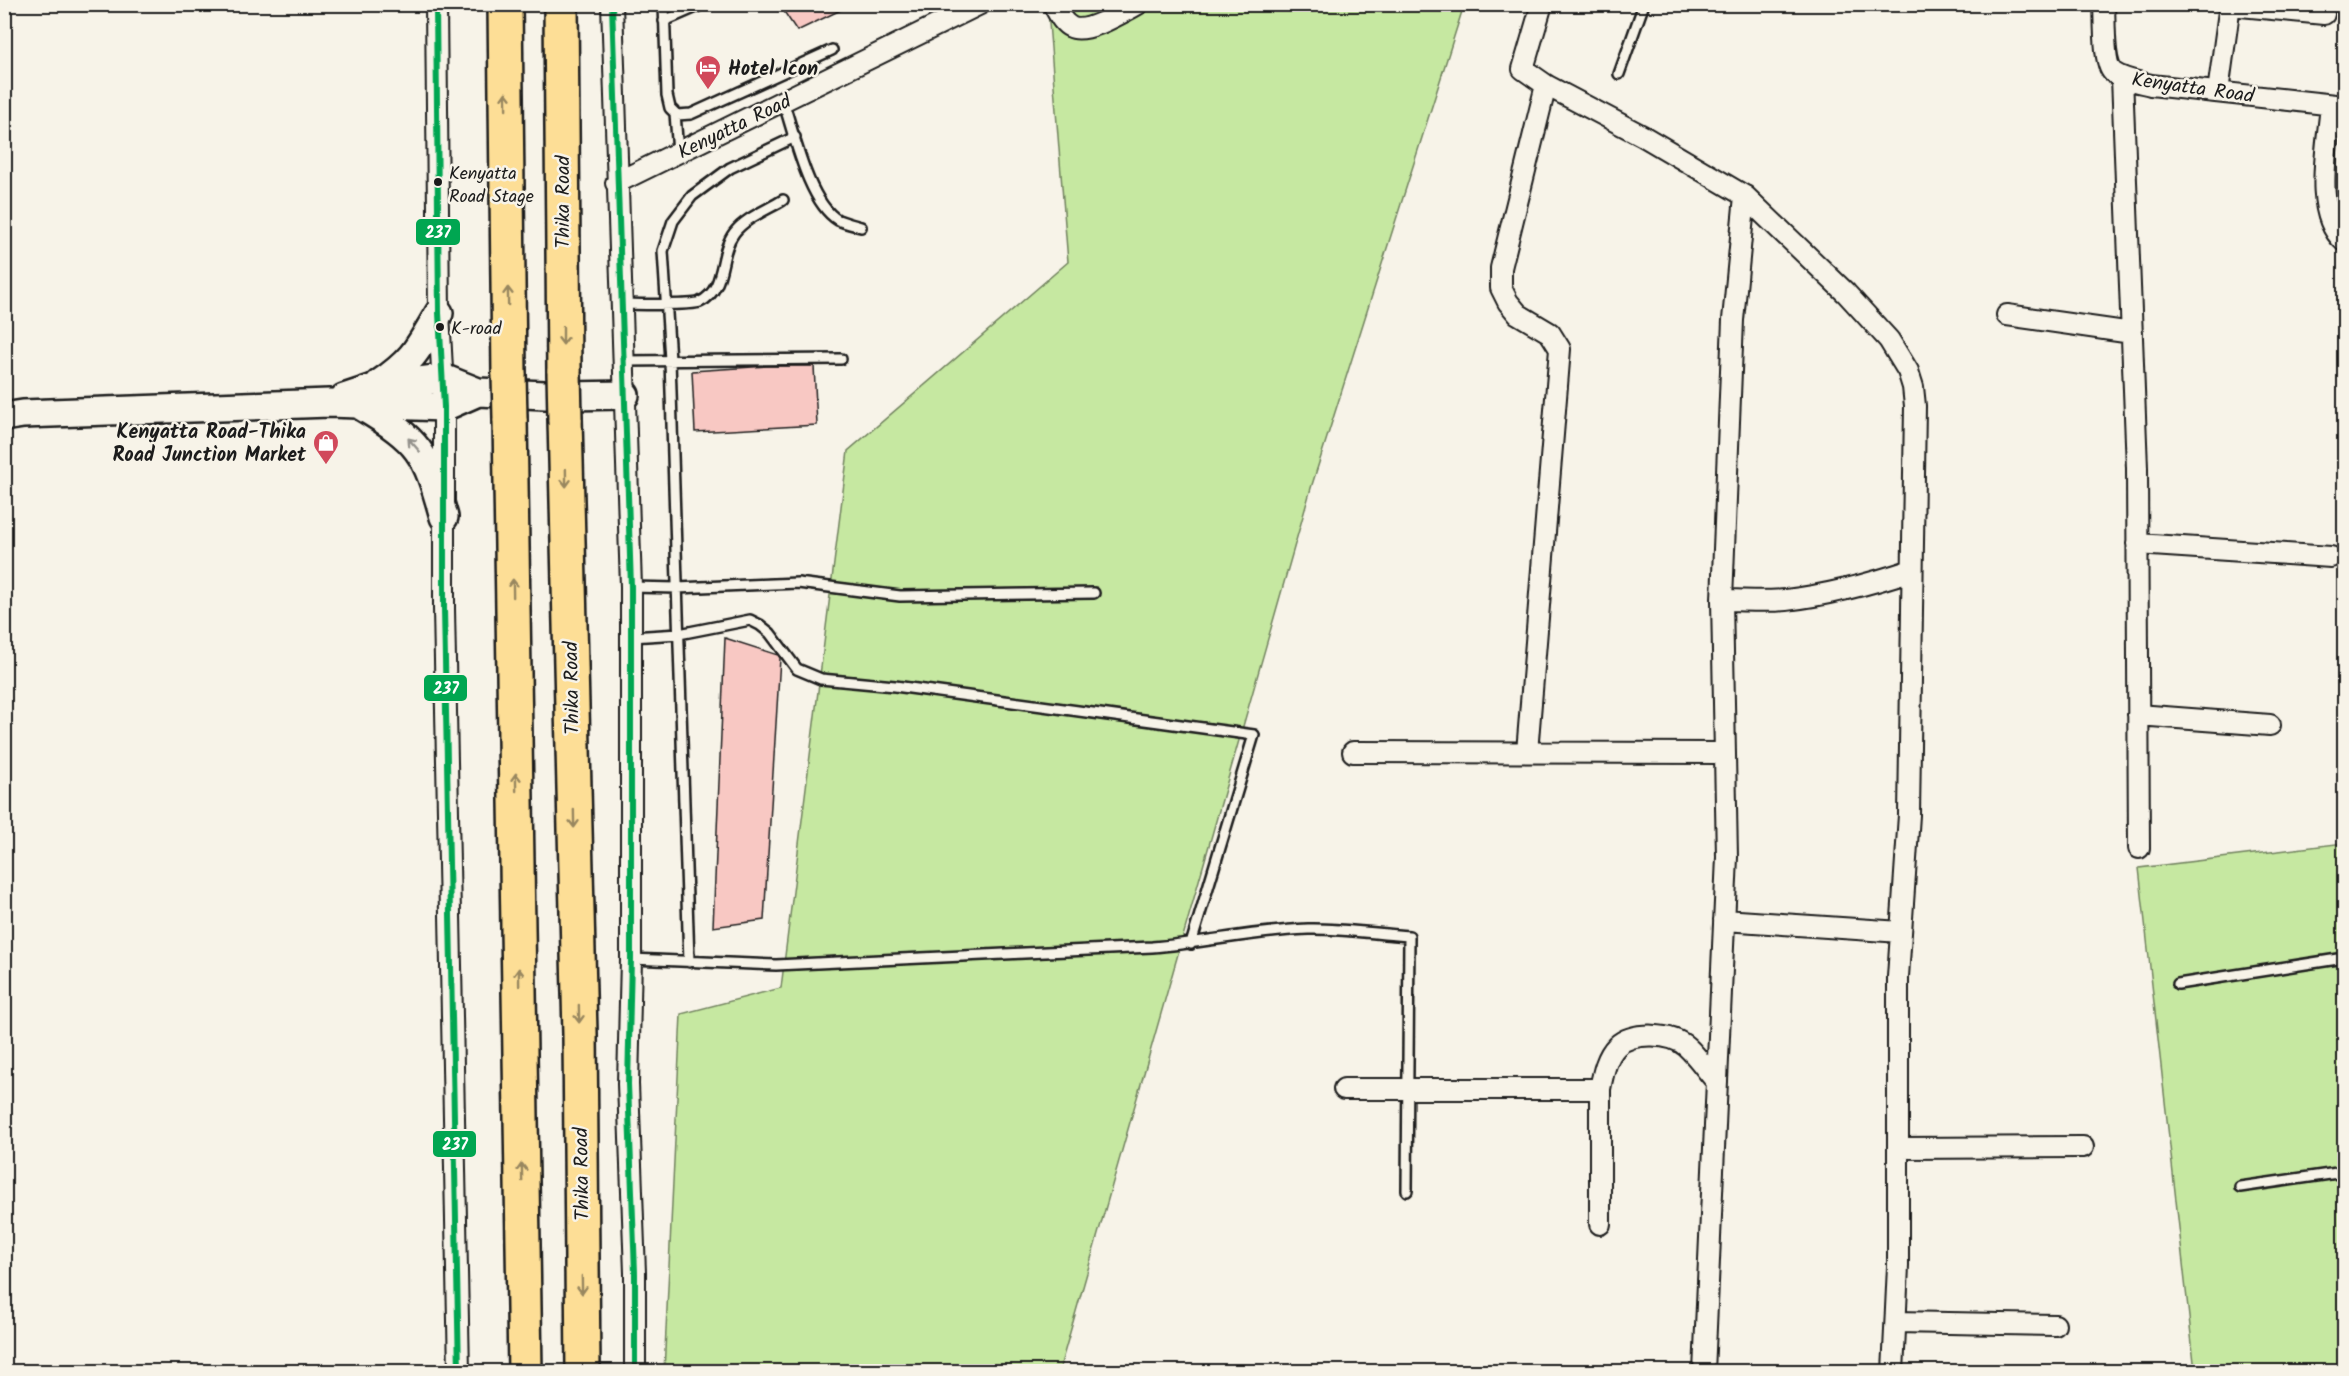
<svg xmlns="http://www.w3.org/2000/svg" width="2349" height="1376" viewBox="0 0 2349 1376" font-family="Kalam,sans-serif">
	<rect width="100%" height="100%" fill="#f7f3e8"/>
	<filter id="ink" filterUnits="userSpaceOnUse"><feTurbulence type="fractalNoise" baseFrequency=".0167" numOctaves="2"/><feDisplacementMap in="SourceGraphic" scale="12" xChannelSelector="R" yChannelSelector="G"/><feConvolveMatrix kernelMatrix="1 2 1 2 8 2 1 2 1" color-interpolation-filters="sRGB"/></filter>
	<g filter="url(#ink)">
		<path fill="#c6e8a1" stroke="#71825e" stroke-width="1.5" d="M1063,4L1464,5L1311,488L1059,1371L664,1372L681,1014L781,988L848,451L1068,262L1048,10Z
			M2344,843V1371H2195L2139,868Z"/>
		<path fill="#f8c8c3" stroke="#1c1c1c" stroke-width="1.5" d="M779,4H853L797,31Z
			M768,366H814L817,425L695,432L692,371Z
			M725,638L778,655L780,658L764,920L713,927Z"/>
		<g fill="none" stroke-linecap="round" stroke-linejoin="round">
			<defs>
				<path id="lane" d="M664,4L667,95L670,108L677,115L691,114L832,50
					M664,21L703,4
					M1619,74L1644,4
					M783,101C794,133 808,202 838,220C845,223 854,225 861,227
					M675,113L678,153
					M622,304C635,304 692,306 700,302C727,289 718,254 734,233C745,218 767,210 783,200
					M624,361L841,359
					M631,587L677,588L798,583L900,596L1094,593
					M631,637L679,634L750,620L760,625L770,633L797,669L821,679L895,686L1254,735L1191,944
					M631,959L776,965L1152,947C1204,943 1255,931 1308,929C1341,928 1376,934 1409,936L1407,1191
					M689,962L670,360L663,251L673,221L692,196L730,168L795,137
					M2178,984L2344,958
					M2240,1187L2344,1172"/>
				<path id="street" d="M436,4L439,313L444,407V609L459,1372
					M612,4L631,587V959L628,1084L635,1273V1372
					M1053,4C1058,12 1062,23 1071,27C1086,35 1123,12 1138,4
					M1542,4L1523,69L1546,85L1643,136L1745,196L1846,293L1889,340L1908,371L1913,387L1915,406L1909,815L1898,977V1266L1893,1372
					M2104,4C2105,19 2103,66 2114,73C2124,80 2139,82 2151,85L2344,106
					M2230,5L2324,14
					M2122,77L2137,468L2139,848
					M2218,92L2230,4
					M2331,105C2328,144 2312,213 2344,241
					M616,183L980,4
					M2007,315L2132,333
					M2137,544L2331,557
					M1722,600C1743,600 1765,602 1786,600C1830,595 1870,584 1912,570
					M2138,715L2270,725
					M1353,752L1724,753
					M1527,752L1560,349L1550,333L1518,314L1508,302L1501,288V268L1546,85
					M1724,920L1901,932
					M1344,1089H1600
					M1898,1148L2083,1147
					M1600,1224V1089C1603,1074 1606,1057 1617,1046C1633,1031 1672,1033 1687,1047C1698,1057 1707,1071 1717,1082
					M1896,1322L2055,1325
					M1704,1372L1727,857L1722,600L1733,320L1745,196"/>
				<path id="secondary" d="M379,384C414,360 418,349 439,313
					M344,398L380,386L443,378L478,392L567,396L625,395
					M361,406C420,441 426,452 444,517
					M4,417L23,414L329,403L444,407L478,392"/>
				<path id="highway" d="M505,4L509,375
					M561,4L564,372
					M510,419L525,1372
					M565,419L580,1034L583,1372"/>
			</defs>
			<use href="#lane" stroke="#1c1c1c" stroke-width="14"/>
			<use href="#street" stroke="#1c1c1c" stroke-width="24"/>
			<use href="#secondary" stroke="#1c1c1c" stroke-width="32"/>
			<use href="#highway" stroke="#1c1c1c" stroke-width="38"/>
			<use href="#lane" stroke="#f7f3e8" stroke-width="9"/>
			<use href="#street" stroke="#f7f3e8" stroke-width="20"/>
			<use href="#secondary" stroke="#f7f3e8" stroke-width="27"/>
			<use href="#highway" stroke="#fdde96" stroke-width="33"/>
			<defs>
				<path id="highway-bridge" d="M564,372L565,419
					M509,375L510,419"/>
			</defs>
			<use href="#highway-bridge" stroke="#1c1c1c" stroke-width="38" stroke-linecap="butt"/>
			<use href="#highway-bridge" stroke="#fdde96" stroke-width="33"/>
			<defs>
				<path id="bus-1" d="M436,4L439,313L444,407V609L459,1372
					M612,4L631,587V959L628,1084L635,1273V1372"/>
			</defs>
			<use href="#bus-1" stroke="#f7f3e8" stroke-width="10"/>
			<use href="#bus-1" stroke="#00a651" stroke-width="6"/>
		</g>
		<defs><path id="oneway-shaft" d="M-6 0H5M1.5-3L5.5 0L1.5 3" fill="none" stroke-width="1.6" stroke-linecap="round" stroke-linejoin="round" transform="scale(1.5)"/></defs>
		<g stroke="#98875f">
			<use href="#oneway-shaft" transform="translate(506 101) rotate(-91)"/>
			<use href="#oneway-shaft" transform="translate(508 296) rotate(-91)"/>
			<use href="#oneway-shaft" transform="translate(563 336) rotate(90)"/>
			<use href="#oneway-shaft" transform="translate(566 478) rotate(89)"/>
			<use href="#oneway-shaft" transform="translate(513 588) rotate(-91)"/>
			<use href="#oneway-shaft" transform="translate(516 782) rotate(-91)"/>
			<use href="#oneway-shaft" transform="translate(574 819) rotate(89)"/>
			<use href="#oneway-shaft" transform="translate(519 977) rotate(-91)"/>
			<use href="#oneway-shaft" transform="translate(579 1014) rotate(89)"/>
			<use href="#oneway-shaft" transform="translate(522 1172) rotate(-91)"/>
			<use href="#oneway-shaft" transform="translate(582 1285) rotate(89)"/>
		</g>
		<use stroke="#94928c" href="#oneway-shaft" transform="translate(414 445) rotate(-131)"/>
	</g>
	<defs>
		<symbol id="hotel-pin" viewBox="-11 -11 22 30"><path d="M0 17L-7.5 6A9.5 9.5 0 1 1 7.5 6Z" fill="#d1495b" stroke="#f7f3e8"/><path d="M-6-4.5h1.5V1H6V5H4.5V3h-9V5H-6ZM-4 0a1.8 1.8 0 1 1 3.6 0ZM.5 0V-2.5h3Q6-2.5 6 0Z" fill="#fff"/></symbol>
		<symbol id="shop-pin" viewBox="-11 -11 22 30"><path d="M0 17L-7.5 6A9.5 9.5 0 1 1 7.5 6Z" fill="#d1495b" stroke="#f7f3e8"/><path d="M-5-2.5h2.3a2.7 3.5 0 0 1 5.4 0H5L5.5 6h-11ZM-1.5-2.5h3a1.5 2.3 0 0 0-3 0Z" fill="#fff"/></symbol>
	</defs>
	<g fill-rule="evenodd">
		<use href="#hotel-pin" x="693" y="53" width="30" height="40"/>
		<use href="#shop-pin" x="311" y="428" width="30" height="40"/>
	</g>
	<g fill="#1c1c1c" stroke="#f7f3e8" stroke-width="2">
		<circle cx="438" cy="182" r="5"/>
		<circle cx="440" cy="327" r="5"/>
	</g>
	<g text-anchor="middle" stroke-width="5" stroke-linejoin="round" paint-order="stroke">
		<g font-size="18" fill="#1c1c1c" stroke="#f7f3e8" text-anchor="start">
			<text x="449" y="179">Kenyatta<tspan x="449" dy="23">Road Stage</tspan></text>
			<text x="451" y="334">K-road</text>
		</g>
		<g font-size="20" font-weight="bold" fill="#1c1c1c" stroke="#f7f3e8" text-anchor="start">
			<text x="728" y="75">Hotel Icon</text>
			<text x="306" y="438" text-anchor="end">Kenyatta Road-Thika<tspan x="306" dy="23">Road Junction Market</tspan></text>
		</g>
		<g font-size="20" fill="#1c1c1c" stroke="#f7f3e8">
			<text transform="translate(2193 87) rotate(8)" y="7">Kenyatta Road</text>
			<text transform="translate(734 126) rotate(-26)" y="7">Kenyatta Road</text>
			<text transform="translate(562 202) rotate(-90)" y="7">Thika Road</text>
			<text transform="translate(571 688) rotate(-91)" y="7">Thika Road</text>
			<text transform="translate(581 1174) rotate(-91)" y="7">Thika Road</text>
		</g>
	</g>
	<g stroke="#f7f3e8" stroke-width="2">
		<rect x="415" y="218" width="46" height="28" rx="6" fill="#00a651"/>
		<rect x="423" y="674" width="45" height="28" rx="6" fill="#00a651"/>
		<rect x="432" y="1130" width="45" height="28" rx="6" fill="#00a651"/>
	</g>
	<g font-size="16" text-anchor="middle" font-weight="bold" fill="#fff">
		<text x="438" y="238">237</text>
		<text x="446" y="694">237</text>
		<text x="455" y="1150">237</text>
	</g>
	<rect width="2349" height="1376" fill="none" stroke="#f7f3e8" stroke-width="24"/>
	<rect x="12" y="12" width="2325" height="1352" fill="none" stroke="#1c1c1c" stroke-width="2" filter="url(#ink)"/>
</svg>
